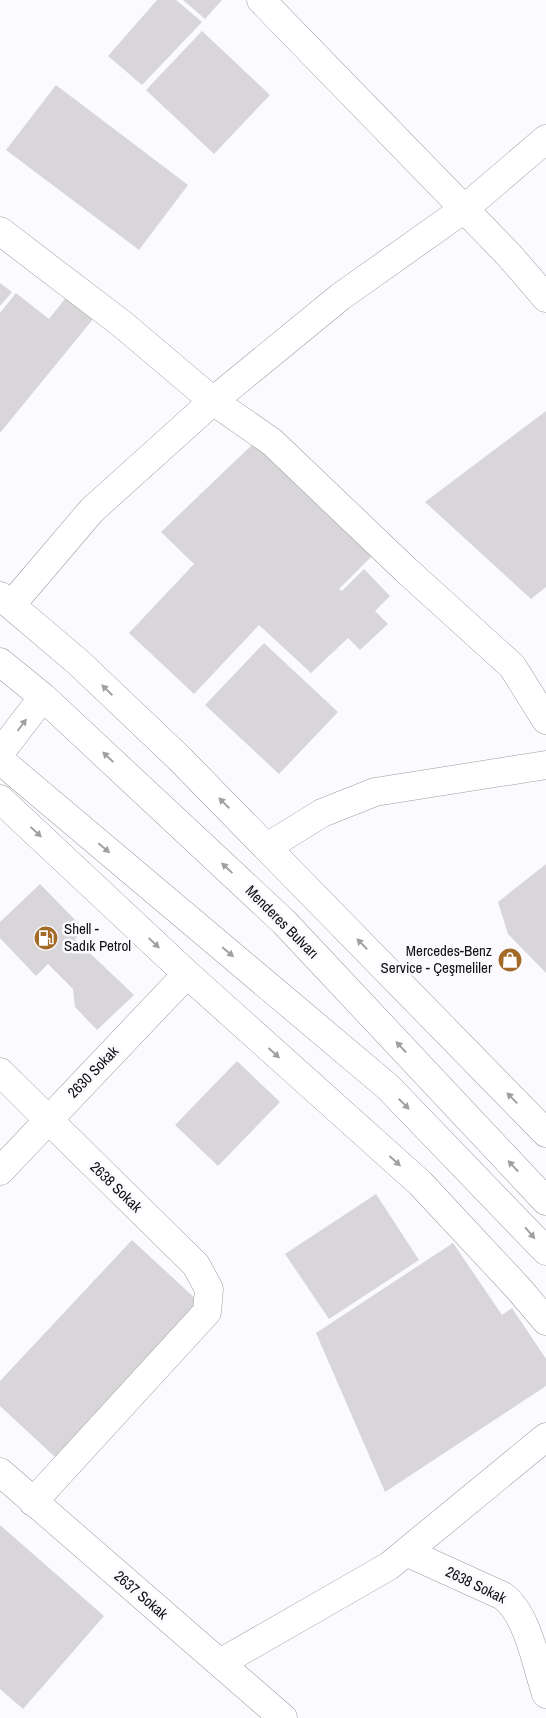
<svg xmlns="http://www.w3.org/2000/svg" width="546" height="1718" viewBox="0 0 546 1718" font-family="'Archivo Narrow',sans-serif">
	<rect width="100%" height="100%" fill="#fafaff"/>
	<path fill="#d9d6da" d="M157,0H176L202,22L142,85L108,56Z
		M183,0H222L205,19Z
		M202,31L270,95L214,154L146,90Z
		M56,85L188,185L139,250L6,150Z
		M0,283L12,292L0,306Z
		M71,291L98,313L0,433V313L16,293L49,319Z
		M546,411V587L531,599L425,502Z
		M258,439L372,556L339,589L342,591L364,569L390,596L375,611L388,624L360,650L348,638L311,673L259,625L194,694L129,633L194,564L161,532Z
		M264,643L338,712L279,774L205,705Z
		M546,864V973L508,934L498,902Z
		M40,884L84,929L75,939L134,995L97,1030L75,1007L73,989L48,964L36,976L0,938V922Z
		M237,1061L280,1102L218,1166L175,1125Z
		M376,1194L419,1260L329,1319L285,1254Z
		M132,1240L199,1302L55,1457L0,1406V1381Z
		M453,1243L502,1315L512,1308L546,1359V1386L385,1492L316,1333Z
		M0,1525L104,1616L23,1709L0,1689Z"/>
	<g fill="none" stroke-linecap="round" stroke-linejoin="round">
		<defs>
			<path id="minor" d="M261,0L509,255L546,298
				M0,231L122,324L213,401L272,442L406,570L512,666L546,720
				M12,604L92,510L213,401L340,297L464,209L546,139
				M267,847L322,813L375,792L546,765
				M0,1072L196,1265L209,1289L207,1312L33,1502
				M0,1171L187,974
				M0,1472L283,1718
				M406,1552L503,1596C528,1615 536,1664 546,1694
				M220,1663L389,1566L546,1437"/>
			<path id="major" d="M0,596L78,662L179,758L546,1133
				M0,662L43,697L284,922L546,1201
				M0,753L43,697
				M0,760L388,1087L546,1251
				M0,799L187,974L420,1183L518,1288L546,1321"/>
		</defs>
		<use href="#minor" stroke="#9d9da1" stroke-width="29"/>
		<use href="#major" stroke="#9d9da1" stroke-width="29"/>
		<use href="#minor" stroke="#fff" stroke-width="28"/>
		<use href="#major" stroke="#fff" stroke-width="28"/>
	</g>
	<defs><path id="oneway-solid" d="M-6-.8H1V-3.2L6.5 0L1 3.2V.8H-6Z" transform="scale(1.25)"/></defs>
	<g fill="#a0a0a1">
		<use href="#oneway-solid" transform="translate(107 690) rotate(-136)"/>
		<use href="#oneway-solid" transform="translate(22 725) rotate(-53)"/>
		<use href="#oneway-solid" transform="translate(108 757) rotate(-137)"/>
		<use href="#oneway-solid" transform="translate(224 803) rotate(-135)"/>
		<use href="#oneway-solid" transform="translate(36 832) rotate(43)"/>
		<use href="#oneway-solid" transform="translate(104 848) rotate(40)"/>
		<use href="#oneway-solid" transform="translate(227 868) rotate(-137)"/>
		<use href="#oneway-solid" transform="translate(154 943) rotate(43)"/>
		<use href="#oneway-solid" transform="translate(362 944) rotate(-134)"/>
		<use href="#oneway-solid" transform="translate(228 952) rotate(40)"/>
		<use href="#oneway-solid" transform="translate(401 1047) rotate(-133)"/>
		<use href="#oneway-solid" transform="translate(274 1053) rotate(42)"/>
		<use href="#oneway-solid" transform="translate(512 1098) rotate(-134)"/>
		<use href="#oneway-solid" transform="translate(404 1104) rotate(45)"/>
		<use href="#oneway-solid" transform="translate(395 1161) rotate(42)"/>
		<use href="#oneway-solid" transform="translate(513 1166) rotate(-133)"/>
		<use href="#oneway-solid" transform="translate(530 1233) rotate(49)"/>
	</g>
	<defs>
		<symbol id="fuel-disc" viewBox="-11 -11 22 22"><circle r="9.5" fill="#a36a28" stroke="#fafaff"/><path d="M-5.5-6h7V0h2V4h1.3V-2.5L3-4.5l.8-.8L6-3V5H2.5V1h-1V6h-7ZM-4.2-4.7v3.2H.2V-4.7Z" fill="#fff"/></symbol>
		<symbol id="shop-disc" viewBox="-11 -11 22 22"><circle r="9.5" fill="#a36a28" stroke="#fafaff"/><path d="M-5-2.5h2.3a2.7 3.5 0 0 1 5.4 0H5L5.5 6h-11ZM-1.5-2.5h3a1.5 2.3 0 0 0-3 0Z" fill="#fff"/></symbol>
	</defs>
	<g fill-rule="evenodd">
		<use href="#fuel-disc" x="32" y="924" width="28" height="28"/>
		<use href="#shop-disc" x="496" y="946" width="28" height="28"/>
	</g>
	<g text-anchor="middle" stroke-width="5" stroke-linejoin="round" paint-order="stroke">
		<g font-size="15" fill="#121214" stroke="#fafaff">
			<text transform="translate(282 922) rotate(45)" y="5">Menderes Bulvarı</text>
			<text transform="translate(93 1072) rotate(-46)" y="5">2630 Sokak</text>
			<text transform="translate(116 1187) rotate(44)" y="5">2638 Sokak</text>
			<text transform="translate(476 1585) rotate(26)" y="5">2638 Sokak</text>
			<text transform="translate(141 1595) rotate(41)" y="5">2637 Sokak</text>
		</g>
		<g font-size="15" fill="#121214" stroke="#fafaff" text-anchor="start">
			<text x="64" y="934">Shell -<tspan x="64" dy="17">Sadık Petrol</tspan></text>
			<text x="492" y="956" text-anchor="end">Mercedes-Benz<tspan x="492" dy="17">Service - Çeşmeliler</tspan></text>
		</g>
	</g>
</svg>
